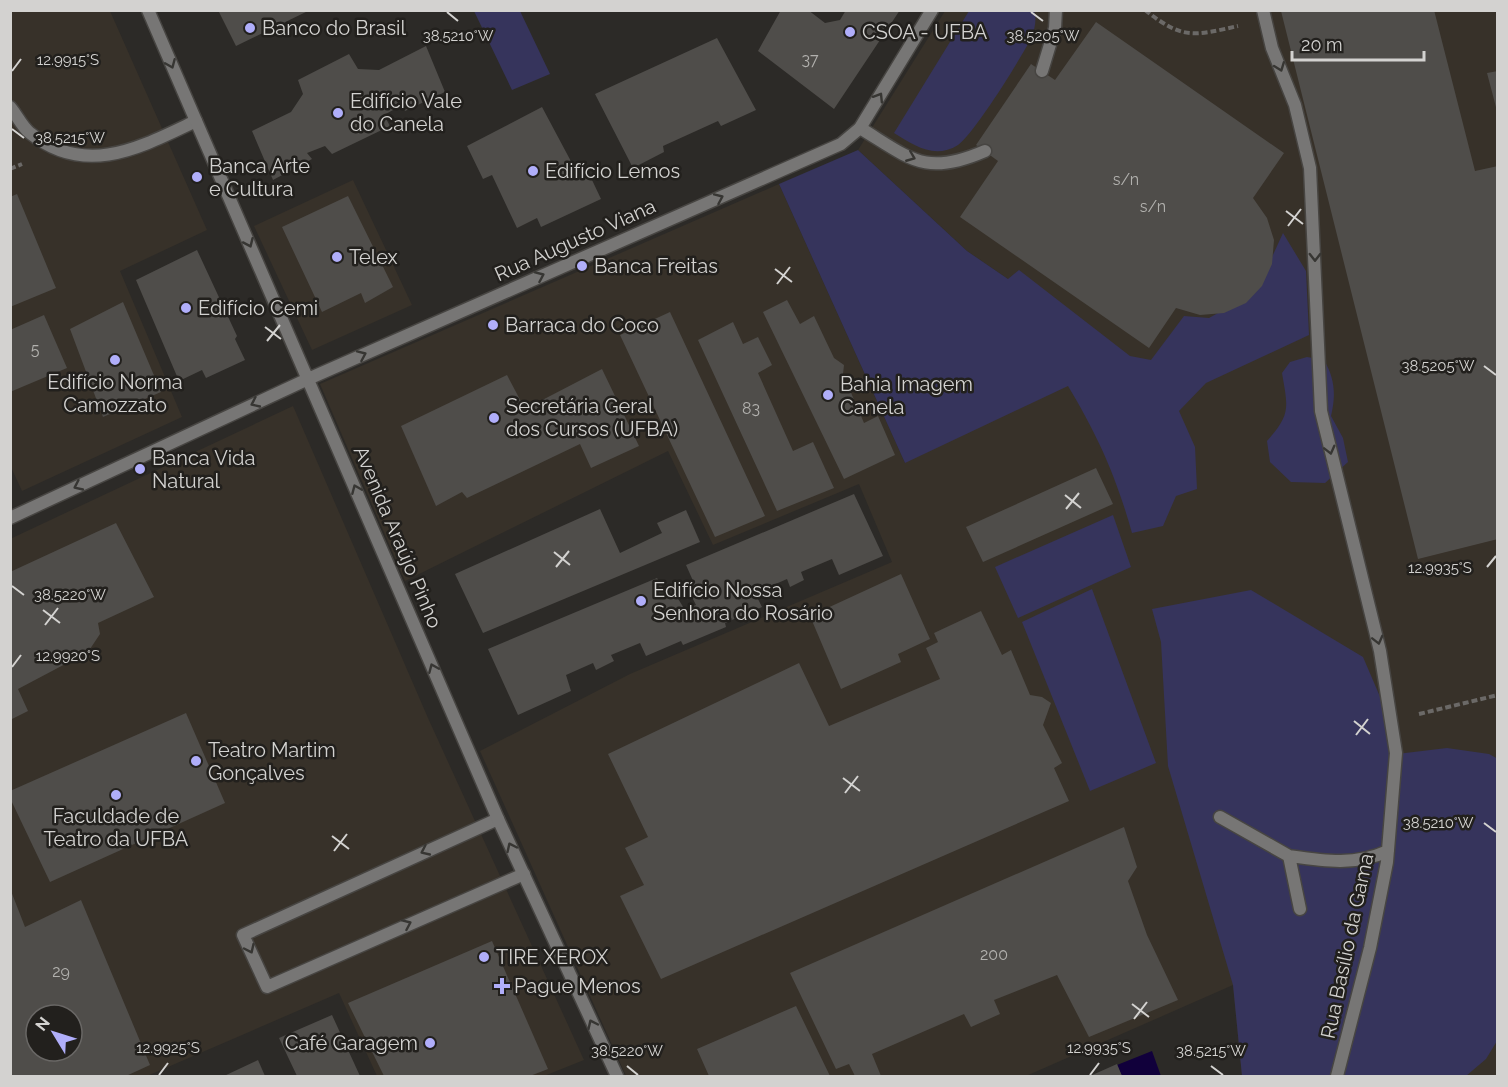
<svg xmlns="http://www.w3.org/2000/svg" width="1508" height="1087" viewBox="0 0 1508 1087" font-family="Raleway,sans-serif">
	<rect width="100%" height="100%" fill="#2c2a27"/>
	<path fill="#373129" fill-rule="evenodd" d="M10,11H110L207,230L120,271L182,417L22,491L10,465Z
		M945,11H1497V1076H1242L1233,985L1026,1076H626L480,751L630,674L892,562L859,484L713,545L668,451L405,581L320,384L779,184L905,463L1008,279L967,251L858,150Z
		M353,180L412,305L312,350L254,226Z
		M293,406L428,718L584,1060L544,1076H377L339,993L147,1076H11L10,539ZM36,1015H72V1051H36Z"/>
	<path fill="#36345c" d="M474,11H520L550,74L512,90Z
		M969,11H1034C1037,18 1035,30 1031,38C1022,57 974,134 958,145C934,160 914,145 894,133Z
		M858,150L967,251L1008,279L1019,270L1130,356L1151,360L1184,316L1209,318L1256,292L1283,233L1306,271L1309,335L1206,383L1179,411L1195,447L1197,489L1176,496L1163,526L1132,533C1116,476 1098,436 1068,386L905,463L779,184Z
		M1307,357L1324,360C1335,379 1336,395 1331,416L1343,438L1348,462L1325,483L1291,482L1270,462L1267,441C1291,414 1288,408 1282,373L1290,362Z
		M1113,515L1131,567L1018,618L995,567Z
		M1092,589L1156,763L1090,791L1022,622Z
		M1251,590L1363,657L1390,720L1392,753L1382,875L1335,1076H1242L1233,985L1168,766L1161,642L1152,609Z
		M1447,748L1489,754L1498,759L1497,1041L1486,1059L1466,1076H1338L1371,949L1397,754Z"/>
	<path fill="#11003b" d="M1152,1051L1161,1076H1122L1117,1065Z"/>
	<path fill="#4f4d4a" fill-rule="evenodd" d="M218,10H310L236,46Z
		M781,10H808L825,23L840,20L846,10H900L834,109L758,51Z
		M1285,10H1434L1475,171L1498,166V539L1418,559L1281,11Z
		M1096,22L1284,153L1253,198L1267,218L1274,240L1272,264L1262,286L1246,303L1224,313L1200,315L1176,308L1149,348L960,217L998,161L976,145L1031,64L1055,80Z
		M717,38L756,110L721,126L718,121L663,146L664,152L633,168L595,94Z
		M426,46L445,92L405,111L402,105L384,115L390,126L332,154L325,146L307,153L312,159L273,180L252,131L291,112L303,94L298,80L349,54L358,69L379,70Z
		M1498,71V111H1497L1487,73Z
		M542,107L574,167L584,163L601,199L541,227L537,218L517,228L492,175L483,179L467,146Z
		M17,194L56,288L10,307V197Z
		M348,196L393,287L365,303L361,293L322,312L282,227Z
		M197,250L237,336L235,339L245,360L206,378L202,370L179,381L136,280Z
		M787,300L800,324L814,316L834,358L844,365L843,374L864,423L878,416L895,455L844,479L763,312Z
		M123,302L161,392L103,417L70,329Z
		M670,312L765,516L715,537L620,335Z
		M44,315L67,368L10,392V330Z
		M733,322L743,344L758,337L772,365L758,373L793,451L813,442L834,488L777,511L698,340Z
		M602,369L639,446L591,468L580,444L467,498L462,492L436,506L401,426L507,375L525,409Z
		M1096,468L1113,504L983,562L966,527Z
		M854,494L883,556L839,575L832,559L801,572L804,580L790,587L787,579L755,593L762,607L725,623L726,627L683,645L681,641L646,656L640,643L611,655L614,661L596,670L593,663L566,675L571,691L518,715L488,649L657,578L668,596L677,597L685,610L696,605L689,591L694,583L686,565Z
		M600,509L620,553L662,533L657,523L686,510L700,542L483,633L455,574Z
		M116,523L154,597L98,623L100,634L88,652L18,689L28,711L10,720V572Z
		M901,574L930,639L898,654L901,662L841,689L810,616Z
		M981,611L1002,655L1011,650L1030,695L1042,697L1051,703L1043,725L1062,763L1054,768L1069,801L661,979L620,896L644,885L625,848L648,837L608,754L799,663L829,726L940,679L926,648L938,642L934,633Z
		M186,713L225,803L50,882L10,798V791Z
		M1124,827L1137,867L1128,881L1147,935L1178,1000L1089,1037L1057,975L994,1000L1000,1014L971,1027L964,1014L872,1054L881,1076H855L849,1064L836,1069L790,973Z
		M11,891L25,927L81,900L150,1065L126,1076H10ZM36,1015H72V1051H36Z
		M492,941L548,1069L530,1076H384L348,1003Z
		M796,1006L830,1076H709L697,1049Z
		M332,1015L360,1076H297L279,1038Z
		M258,1060L265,1076H224Z
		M1117,1064L1122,1076H1090Z"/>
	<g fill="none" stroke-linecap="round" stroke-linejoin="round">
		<defs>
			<path id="service" d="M1263,10L1272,48L1295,105L1310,168L1321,411L1380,651L1396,753L1387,862L1370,948L1337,1076
				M1042,71L1055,28L1056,10
				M10,107C17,115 22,127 30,133C86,178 141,147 196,121
				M860,128C911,159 925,177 985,151
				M1220,817L1289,856L1300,909
				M498,819L243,935L267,987L524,874
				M1289,856C1324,861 1355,866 1388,851"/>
			<path id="minor" d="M148,10L498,819L617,1076
				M10,518L308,379L841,144L860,128L932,10"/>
		</defs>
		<use href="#service" stroke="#474542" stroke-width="15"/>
		<use href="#minor" stroke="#474542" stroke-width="15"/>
		<path stroke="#6b6967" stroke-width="4" stroke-dasharray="6 3" stroke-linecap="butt" d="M1145,10C1183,40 1193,36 1238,26
			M10,169L22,164
			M1419,714L1498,695"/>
		<use href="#service" stroke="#777675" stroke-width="12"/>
		<use href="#minor" stroke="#777675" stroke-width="12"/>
	</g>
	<defs><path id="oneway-chevron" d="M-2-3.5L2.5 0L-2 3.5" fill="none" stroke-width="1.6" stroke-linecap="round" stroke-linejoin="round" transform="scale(1.5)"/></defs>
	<g stroke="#373633">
		<use href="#oneway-chevron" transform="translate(171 64) rotate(67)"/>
		<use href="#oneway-chevron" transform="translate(1280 67) rotate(69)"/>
		<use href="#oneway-chevron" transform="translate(879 97) rotate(-58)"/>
		<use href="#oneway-chevron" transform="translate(911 157) rotate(22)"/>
		<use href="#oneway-chevron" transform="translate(719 198) rotate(-24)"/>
		<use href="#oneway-chevron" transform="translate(249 243) rotate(66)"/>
		<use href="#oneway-chevron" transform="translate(1315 257) rotate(90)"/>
		<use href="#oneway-chevron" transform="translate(540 276) rotate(-24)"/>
		<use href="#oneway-chevron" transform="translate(362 355) rotate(-24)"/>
		<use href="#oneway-chevron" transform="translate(255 403) rotate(155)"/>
		<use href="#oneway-chevron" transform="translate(1330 450) rotate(76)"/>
		<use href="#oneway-chevron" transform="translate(78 486) rotate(155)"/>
		<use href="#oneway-chevron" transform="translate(356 489) rotate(-113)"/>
		<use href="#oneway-chevron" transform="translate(1378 640) rotate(76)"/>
		<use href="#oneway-chevron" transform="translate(433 668) rotate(-113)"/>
		<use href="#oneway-chevron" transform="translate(511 847) rotate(-115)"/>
		<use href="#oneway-chevron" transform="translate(425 851) rotate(155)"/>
		<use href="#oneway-chevron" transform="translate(407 924) rotate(-24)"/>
		<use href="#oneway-chevron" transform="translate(250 949) rotate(65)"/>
		<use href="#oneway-chevron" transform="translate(592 1024) rotate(-115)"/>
	</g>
	<path fill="none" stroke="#d3d2d0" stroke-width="2" d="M447,12L458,21M1031,12L1043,21M12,71L21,59M12,129L24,138M1286,211L1303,224M1288,226L1301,209M775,269L792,282M777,284L790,267M265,327L281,339M267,341L280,325M1484,366L1496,375M1065,495L1081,508M1066,509L1079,493M554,552L570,565M556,567L569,551M1487,567L1496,556M12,586L24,595M43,610L60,623M45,625L58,608M12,667L21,655M1354,721L1370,734M1356,735L1368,719M843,778L860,791M845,793L858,776M1484,823L1496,832M332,836L349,849M334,851L347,834M1132,1004L1149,1017M1134,1019L1147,1002M627,1066L638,1075M1211,1066L1223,1075M159,1075L168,1063M1090,1075L1099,1063"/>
	<g fill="#b0aefa" stroke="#22201d" stroke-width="2">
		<circle cx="250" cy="28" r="6"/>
		<circle cx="850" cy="32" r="6"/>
		<circle cx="338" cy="113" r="6"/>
		<circle cx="533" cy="171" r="6"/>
		<circle cx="197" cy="177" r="6"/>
		<circle cx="337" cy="257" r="6"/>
		<circle cx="582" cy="266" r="6"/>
		<circle cx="186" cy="308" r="6"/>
		<circle cx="493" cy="325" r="6"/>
		<circle cx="115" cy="360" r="6"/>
		<circle cx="828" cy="395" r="6"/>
		<circle cx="494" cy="418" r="6"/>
		<circle cx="140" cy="469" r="6"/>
		<circle cx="641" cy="601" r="6"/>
		<circle cx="196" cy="761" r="6"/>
		<circle cx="116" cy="795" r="6"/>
		<circle cx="484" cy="957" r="6"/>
		<path d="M499 977h6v6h6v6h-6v6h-6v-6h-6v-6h6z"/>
		<circle cx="430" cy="1043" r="6"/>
	</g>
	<g text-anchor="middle" stroke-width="5" stroke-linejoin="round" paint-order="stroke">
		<g font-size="16" fill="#b2b1ae">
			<text x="810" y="65">37</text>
			<text x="1126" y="185">s/n</text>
			<text x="1153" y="212">s/n</text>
			<text x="35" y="355">5</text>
			<text x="751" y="414">83</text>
			<text x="994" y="960">200</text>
			<text x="61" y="977">29</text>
		</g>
		<g font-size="20" fill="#d3d2d0" stroke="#22201d" text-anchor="start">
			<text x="262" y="35">Banco do Brasil</text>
			<text x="862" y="39">CSOA - UFBA</text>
			<text x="350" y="108">Edifício Vale<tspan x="350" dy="23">do Canela</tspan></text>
			<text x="209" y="173">Banca Arte<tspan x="209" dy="23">e Cultura</tspan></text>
			<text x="545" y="178">Edifício Lemos</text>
			<text x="349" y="264">Telex</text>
			<text x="594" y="273">Banca Freitas</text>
			<text x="198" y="315">Edifício Cemi</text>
			<text x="505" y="332">Barraca do Coco</text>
			<text x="115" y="389" text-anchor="middle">Edifício Norma<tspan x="115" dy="23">Camozzato</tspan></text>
			<text x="840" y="391">Bahia Imagem<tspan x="840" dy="23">Canela</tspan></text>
			<text x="506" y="413">Secretária Geral<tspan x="506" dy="23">dos Cursos (UFBA)</tspan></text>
			<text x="152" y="465">Banca Vida<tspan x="152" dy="23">Natural</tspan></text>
			<text x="653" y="597">Edifício Nossa<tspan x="653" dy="23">Senhora do Rosário</tspan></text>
			<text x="208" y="757">Teatro Martim<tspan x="208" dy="23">Gonçalves</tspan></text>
			<text x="116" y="823" text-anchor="middle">Faculdade de<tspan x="116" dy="23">Teatro da UFBA</tspan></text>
			<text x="496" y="964">TIRE XEROX</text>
			<text x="514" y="993">Pague Menos</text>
			<text x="418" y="1050" text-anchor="end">Café Garagem</text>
		</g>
		<g font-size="20" fill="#d3d2d0" stroke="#22201d">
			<text transform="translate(575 240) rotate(-24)" y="7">Rua Augusto Viana</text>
			<text transform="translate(398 537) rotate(67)" y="7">Avenida Araújo Pinho</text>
			<text transform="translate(1347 946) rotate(-78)" y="7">Rua Basílio da Gama</text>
		</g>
	</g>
	<g font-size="15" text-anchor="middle" fill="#d3d2d0" stroke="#22201d" stroke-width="5" stroke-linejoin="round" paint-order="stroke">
		<text x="458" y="41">38.5210°W</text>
		<text x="1043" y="41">38.5205°W</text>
		<text x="68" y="65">12.9915°S</text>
		<text x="70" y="143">38.5215°W</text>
		<text x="1438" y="371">38.5205°W</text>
		<text x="1440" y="573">12.9935°S</text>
		<text x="70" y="600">38.5220°W</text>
		<text x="68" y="661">12.9920°S</text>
		<text x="1438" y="828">38.5210°W</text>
		<text x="168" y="1053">12.9925°S</text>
		<text x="1099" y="1053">12.9935°S</text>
		<text x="627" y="1056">38.5220°W</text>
		<text x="1211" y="1056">38.5215°W</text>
	</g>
	<rect width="1508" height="1087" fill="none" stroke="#d3d2d0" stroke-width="24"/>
	<g transform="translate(54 1033) rotate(308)"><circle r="28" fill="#22201d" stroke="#696765" stroke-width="1.5"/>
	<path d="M0-4.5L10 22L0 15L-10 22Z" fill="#b0aefa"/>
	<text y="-9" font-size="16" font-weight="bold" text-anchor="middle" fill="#d3d2d0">N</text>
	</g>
	<path d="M1292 51v9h132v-9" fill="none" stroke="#d3d2d0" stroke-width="3"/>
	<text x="1301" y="51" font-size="18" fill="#d3d2d0" stroke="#22201d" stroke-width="4.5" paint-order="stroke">20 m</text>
</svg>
